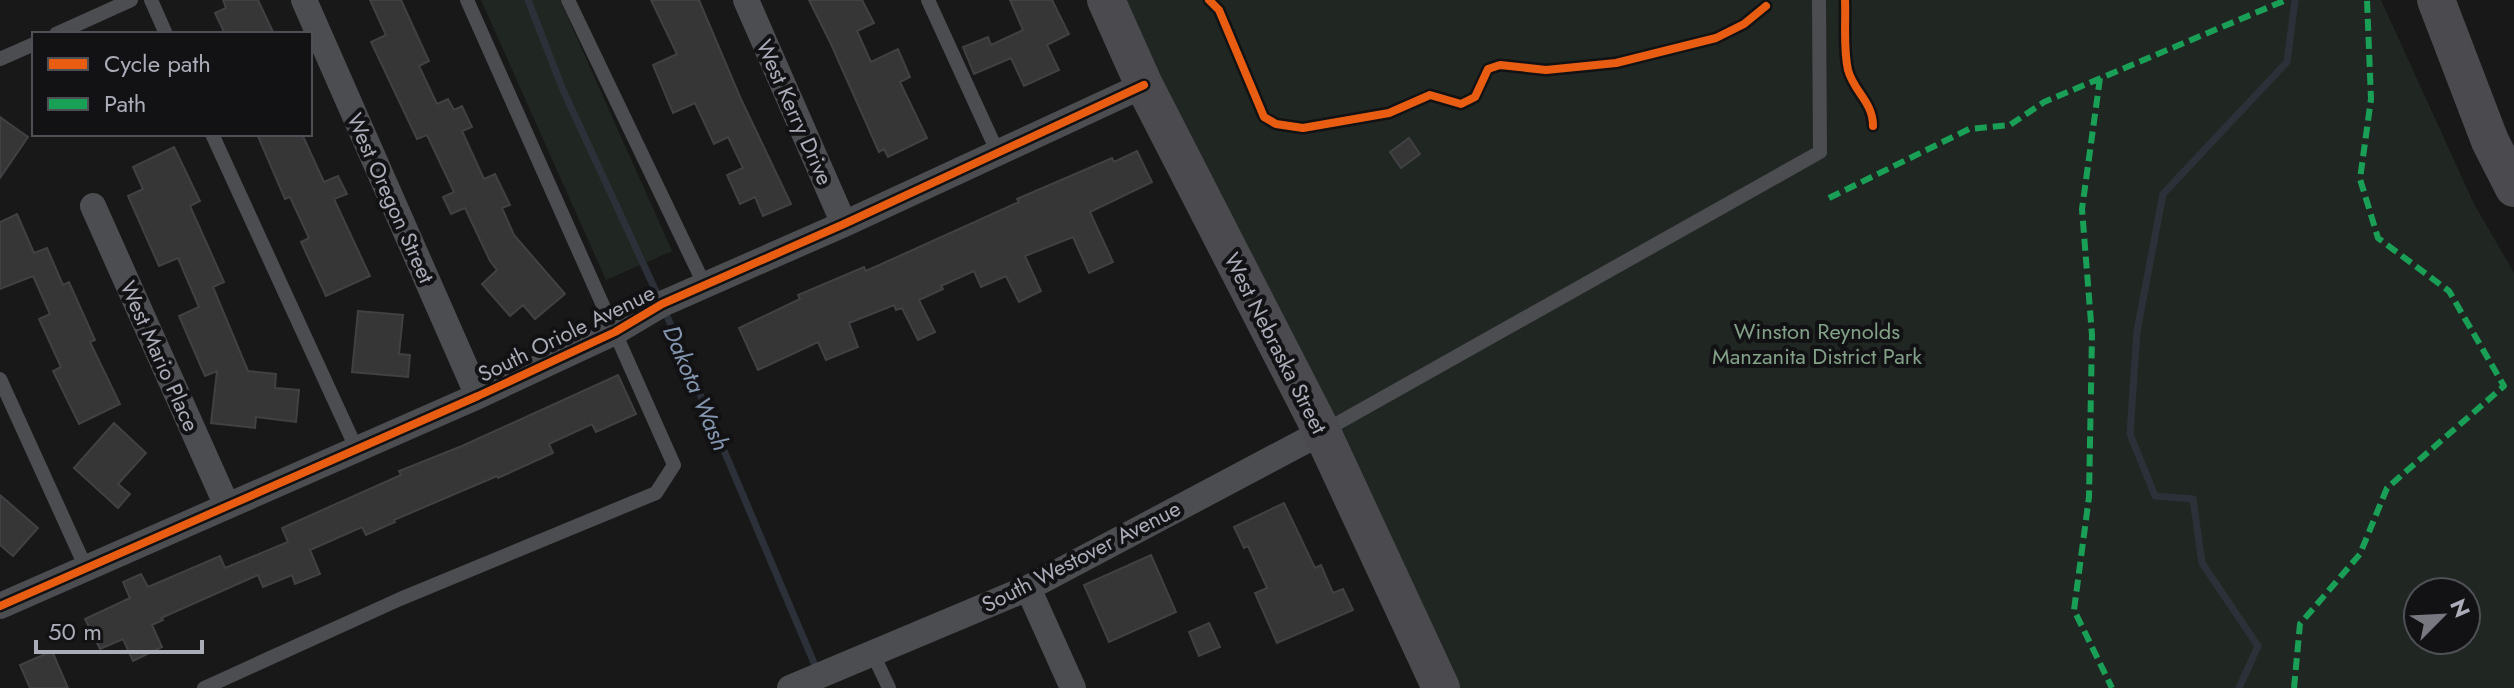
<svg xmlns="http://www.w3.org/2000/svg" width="2514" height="688" viewBox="0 0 2514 688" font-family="Jost,sans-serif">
	<rect width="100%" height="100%" fill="#181818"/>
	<path fill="#202722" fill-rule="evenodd" d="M481,0H560L672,251L606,280Z
		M1119,0H2381L2474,204L2514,273V688H1460L1363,480ZM2418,592H2466V640H2418Z"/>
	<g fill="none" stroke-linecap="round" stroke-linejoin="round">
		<path stroke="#2c3139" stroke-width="7" d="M528,0L563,90L659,298
			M664,309L817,670
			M2239,688L2258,646L2202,563L2193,499L2155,496L2130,434L2137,331L2163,194L2287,62L2295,0"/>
	</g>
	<path fill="#363637" stroke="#414144" stroke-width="2" d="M223,0H258L274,34H225L215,13L226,8Z
		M370,0H401L429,61L419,66L437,104L448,99L454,110L462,106L472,127L462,131L484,179L495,174L510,205L502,208L514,235L565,294L535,319L523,305L510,316L482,284L497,270L490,261L465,208L451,214L443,197L454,192L427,135L417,139L371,42L386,35Z
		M651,0H699L740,97L791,204L763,216L755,197L740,204L727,175L743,168L728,137L714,144L695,103L673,113L653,65L677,54Z
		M809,0H862L874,23L857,31L871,62L898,49L910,77L900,82L927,138L888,157L884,149L879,152L831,44Z
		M1010,0H1052L1069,34L1047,45L1059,70L1024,86L1011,58L974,74L963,47L988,37L991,45L1023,30Z
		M0,117L28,137L0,178Z
		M257,134H302L324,182L338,176L347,194L334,199L370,276L326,296L301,242L309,238L290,197L285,199Z
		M1409,138L1420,154L1401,168L1390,152Z
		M174,147L200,201L190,206L224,282L213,287L248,371L276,374L275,388L299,390L296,422L256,417L255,428L211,423L217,371L205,376L179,316L199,307L178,258L159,266L128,196L143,189L133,167Z
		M1137,151L1152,182L1090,212L1113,262L1089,273L1073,237L1025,256L1041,291L1019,302L1006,276L981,287L974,271L941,286L943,289L919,300L935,332L918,340L902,308L896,310L894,305L849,323L858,347L826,360L818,342L758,370L739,328L800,299L798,295L864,267L866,271L1019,202L1017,199L1112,158L1114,162Z
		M17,214L34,253L47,248L63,285L69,282L95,340L90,342L120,404L79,424L53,371L61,367L39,319L50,314L33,276L0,289V222Z
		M358,311L403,315L399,354L410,355L408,377L352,372Z
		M618,375L636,414L596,432L592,424L549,444L553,453L498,478L497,476L394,520L395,522L366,535L362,527L310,550L320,574L295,584L292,575L263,587L258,575L161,618L163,620L152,625L162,647L133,661L123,639L100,649L85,619L130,598L123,582L141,574L148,587L220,556L225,568L288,542L282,528L401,475L399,471L462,446Z
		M114,423L146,453L118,484L130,494L118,508L74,468Z
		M0,495L38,528L13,556L0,545Z
		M1284,503L1315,568L1321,565L1333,593L1343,589L1353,610L1277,643L1255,593L1267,588L1248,546L1244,548L1234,527Z
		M1151,555L1176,612L1109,642L1084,585Z
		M1209,623L1220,647L1199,656L1189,632Z
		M52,651L68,688H30L20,665Z"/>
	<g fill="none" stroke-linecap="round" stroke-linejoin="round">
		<path stroke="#4c4d51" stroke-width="14" d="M151,0L166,34
			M568,0L705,286
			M928,0L998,153
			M56,34L131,0
			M0,59L34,44
			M212,134L357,450
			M0,379L86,568
			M1322,432L1820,152L1819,0
			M872,652L889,688
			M204,688L400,599L656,493L674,465L467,0"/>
		<path stroke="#4c4d51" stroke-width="26" d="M304,0L478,396
			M746,0L844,224
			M93,206L227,506
			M1028,588L1073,688
			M0,606L478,396L615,332L662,304L844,224L1144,85
			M790,688L1028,588L1322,432"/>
		<path stroke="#4b4b4f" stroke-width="38" d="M1106,0L1144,85L1322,432L1441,688
			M2436,0L2490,141L2514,188"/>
		<path stroke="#1a9f57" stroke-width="6" stroke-dasharray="12 6" stroke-linecap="butt" d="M2100,78L2082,209L2092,335L2089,497L2074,610L2112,688
			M1829,198L1969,129L2010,125L2044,102L2286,0
			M2294,688L2300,624L2360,554L2387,488L2504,386L2449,291L2378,238L2360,179L2371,99L2367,0"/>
		<defs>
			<path id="cycleway" d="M1209,0L1219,10L1264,117L1276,124L1303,128L1389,113L1430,95L1461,104L1475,97L1488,69L1500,65L1546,70L1616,63L1716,38L1744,24L1766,6
				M1845,0C1846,23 1843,48 1848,70C1854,92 1873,102 1873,126
				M0,606L478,396L615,332L662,304L844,224L1144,85"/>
		</defs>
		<use href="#cycleway" stroke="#121214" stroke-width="13"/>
		<use href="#cycleway" stroke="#e95d12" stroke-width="8"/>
	</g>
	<g text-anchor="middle" stroke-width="8" stroke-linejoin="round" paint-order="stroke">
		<g font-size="22" fill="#aaacb8" stroke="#121214">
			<text transform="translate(795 112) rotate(66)" y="8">West Kerry Drive</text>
			<text transform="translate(391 198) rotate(66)" y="8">West Oregon Street</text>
			<text transform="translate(566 333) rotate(-26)" y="8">South Oriole Avenue</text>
			<text transform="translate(1276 343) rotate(63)" y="8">West Nebraska Street</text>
			<text transform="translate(160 356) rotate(66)" y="8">West Mario Place</text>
			<text transform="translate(1081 556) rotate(-27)" y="8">South Westover Avenue</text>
		</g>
		<g font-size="22" fill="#82a188" stroke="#121214">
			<text x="1817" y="339">Winston Reynolds<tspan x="1817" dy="25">Manzanita District Park</tspan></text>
		</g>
		<g font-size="24" font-style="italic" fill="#8496b0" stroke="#121214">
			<text transform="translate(696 388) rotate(67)" y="8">Dakota Wash</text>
		</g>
	</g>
	<rect x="32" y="32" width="280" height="104" fill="#121214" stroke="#4f5056" stroke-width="2"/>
	<rect x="48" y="58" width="40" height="12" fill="#e95d12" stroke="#4f5056" stroke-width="2"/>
	<text x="104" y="72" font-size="24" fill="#aaacb8">Cycle path</text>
	<rect x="48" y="98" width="40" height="12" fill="#1a9f57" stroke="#4f5056" stroke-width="2"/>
	<text x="104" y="112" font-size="24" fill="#aaacb8">Path</text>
	<g transform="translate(2442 616) rotate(66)"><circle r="38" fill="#121214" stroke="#4f5056" stroke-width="2"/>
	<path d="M0-6L14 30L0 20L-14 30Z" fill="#777880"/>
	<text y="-12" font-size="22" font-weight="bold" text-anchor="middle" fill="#aaacb8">N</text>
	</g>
	<path d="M36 640v12h166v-12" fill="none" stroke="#aaacb8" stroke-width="4"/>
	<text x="48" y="640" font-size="24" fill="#aaacb8" stroke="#121214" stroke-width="6" paint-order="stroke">50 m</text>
</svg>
